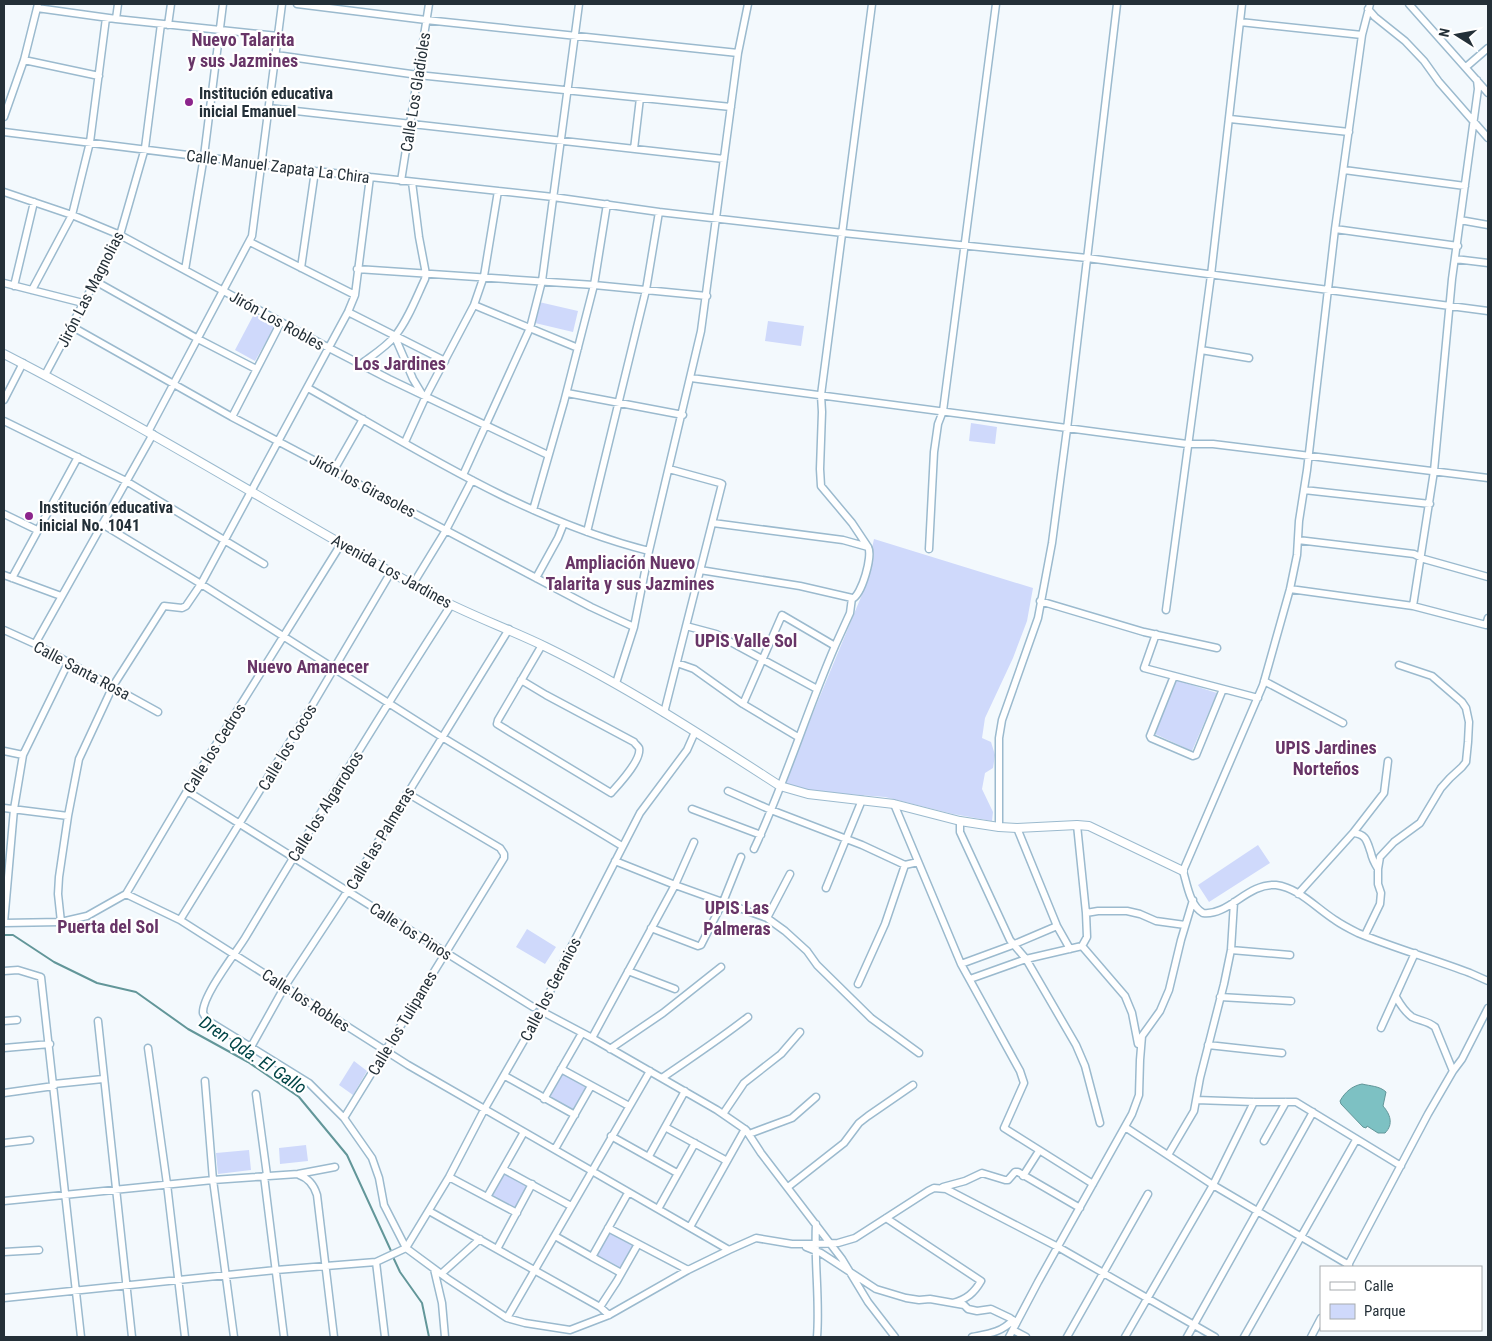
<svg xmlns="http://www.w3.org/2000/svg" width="1492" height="1341" viewBox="0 0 1492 1341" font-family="'Roboto Condensed',sans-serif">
	<rect width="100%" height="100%" fill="#f3f9fd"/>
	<path fill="#cfd9fb" d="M539,302L578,311L573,332L535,323Z
		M254,314L275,326L255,361L235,350Z
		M768,321L804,326L801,346L765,341Z
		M971,423L997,427L995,444L969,441Z
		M874,539L1033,588L1027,621L1013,658L985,718L982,738L991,742L995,755L993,768L985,773L982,789L993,812L992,821L953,814L885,797L821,792L803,789L784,783L861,597Z
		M1176,680L1217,693L1192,751L1155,734Z
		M1258,845L1270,863L1209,902L1198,885Z
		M527,929L556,947L545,964L516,947Z
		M354,1061L367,1071L353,1095L339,1085Z
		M562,1074L586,1087L572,1111L548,1098Z
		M306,1145L308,1161L280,1164L279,1148Z
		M249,1150L251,1170L218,1174L216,1153Z
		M503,1172L528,1185L515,1209L490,1196Z
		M610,1232L635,1245L621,1269L597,1256Z"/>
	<path fill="#7dc1c3" stroke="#629699" d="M1362,1084C1370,1086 1380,1086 1386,1092L1383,1106C1390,1114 1394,1124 1385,1133H1378L1367,1126L1366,1128L1363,1127L1341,1104L1340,1101C1345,1092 1352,1086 1362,1084Z"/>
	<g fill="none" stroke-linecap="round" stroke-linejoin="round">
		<path stroke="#629699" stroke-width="2" d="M4,935H13L54,962L97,983L136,992L188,1029L248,1062L299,1097L347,1155L392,1253
			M393,1257L400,1272L422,1303L429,1337"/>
		<defs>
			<path id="minor" d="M297,4L426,20L738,53
				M1370,4L1362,35L1335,229L1307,470L1299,521L1297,555L1290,589L1263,685L1183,871C1187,884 1190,906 1203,913C1229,916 1247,883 1276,885C1299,888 1316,908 1335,920C1342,925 1350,929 1358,933C1394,948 1433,959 1470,973L1488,981
				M1409,4L1488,93
				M37,8L116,19L278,36
				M1368,9L1375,17L1405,41L1424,61L1439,82L1488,138
				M116,19L118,4
				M1240,22L1362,35
				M168,25L171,4
				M276,55L418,75L731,107
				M24,60L99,76
				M1466,67L1488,48
				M269,108L724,159
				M4,117L24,60L38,4
				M1230,119L1349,132
				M4,132L315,171L553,197L659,212L843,233L1087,258L1488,311
				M634,149L640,98
				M1344,170L1465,186
				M401,181L429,4
				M4,192L72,215L120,235L329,348L389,379L548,455
				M1460,220L1488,225
				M1335,229L1458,246
				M250,242L355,295
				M1455,259L1488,263
				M301,268L315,171
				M357,269L594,285L707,296
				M185,270L204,156L223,4
				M95,281L198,339L256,369
				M4,283L83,303
				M14,286L34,202
				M32,290L72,215L90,142L106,18
				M474,305L578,348
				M348,312L445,361
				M71,326L232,417L591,607L634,627
				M395,337L413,379L422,394
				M1201,350L1249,358
				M361,364C373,355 386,347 395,336C408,320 416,298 425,279L426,274L419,237L412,182
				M45,375L120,235L145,148L161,24
				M691,378L1187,444H1213L1488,478
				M308,388C418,450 526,520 649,551
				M567,393L683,415
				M4,400L23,363
				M232,417L281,322
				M4,421L126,481L264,564
				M148,432L252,236L282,4
				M405,442L426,396L474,305L484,276L498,191
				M334,470L363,419
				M463,475L530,328L542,281L579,4
				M1304,490L1430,504
				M533,510L564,402L594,285L607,204
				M4,514L37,530
				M713,523L843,540L868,547C873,555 862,595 852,599
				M102,524L201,584L442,737L622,846
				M587,532L646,290L659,212
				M1298,540L1414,554L1424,559L1488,577
				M868,547L852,523L821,486L820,469L822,412L821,395L872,4
				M929,549L934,452L938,424L943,411L996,4
				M700,570L800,586L852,598L850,613L835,646
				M4,575L61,596
				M12,578L78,457
				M536,578L558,538L564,523
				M413,584L446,530L472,480
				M1290,589L1413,606L1486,625L1488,618
				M1040,601L1144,632L1217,648
				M451,605C380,715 312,826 245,938C235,954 202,996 203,1013L207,1020L309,1083L344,1118L372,1158L379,1178L384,1205L406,1248L448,1279L507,1318L650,1071
				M1413,606L1434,471L1452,279L1478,89L1477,80
				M1166,610L1211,275L1242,4
				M686,626L716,634L817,689
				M4,630L35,644L158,712
				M1156,634L1144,668L1258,698
				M35,644L153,434
				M677,663L694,669L743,704L798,737
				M1174,676L1150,736L1151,738L1193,756L1196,755L1223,689
				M521,680L546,695L634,742C635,744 638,746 639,748C642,760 618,785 611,793L497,724L498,720L542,645
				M1264,681L1343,723
				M616,683L634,627L649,551L701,331L738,53L748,4
				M743,704L782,615L835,646C806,713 785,783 754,849
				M664,713L722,484L720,483L669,469
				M4,751L23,755
				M187,791L533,1007
				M728,791L771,810L862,845L905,865L918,862
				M894,804L961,964L1020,1071L1024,1083L1004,1128L1093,1184
				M4,808L68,816
				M692,809L761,835
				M960,821V832L1010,940L1026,959L1076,1045L1085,1066L1100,1123
				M999,827V738L1002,720L1038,618L1052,543L1067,429L1117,4
				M1017,828L1057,926L1070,949
				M1353,833C1367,834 1367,842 1371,853C1372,859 1375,864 1378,869
				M615,861L675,885L767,918L785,931L807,951L817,965L871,1018L919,1053
				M826,888L862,800
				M126,894L180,920L408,1065L729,1250
				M1298,894L1353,833L1384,793L1388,761
				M1086,913L1098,911H1127L1140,914L1156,921L1185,925
				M767,918L790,874
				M180,920L313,704L391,572
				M61,922L58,894L59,877L68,816L79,759L113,686L164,606L182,608L186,606L201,584L348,312L355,295L370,177
				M4,923L61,922L87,916L126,894L187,791L341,544
				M4,923L14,809L23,755L68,663
				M651,928L698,946L701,945L723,902L741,857
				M1365,935L1380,904L1381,893L1378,884V869L1380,857L1394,842L1420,823L1441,788L1450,778L1462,767L1466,762L1468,742L1469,722L1466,708L1462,702L1432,676L1399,665
				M1082,946L1125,996L1132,1013L1138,1044
				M1231,950L1290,955
				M961,964L1010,946L1057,926
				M4,971L18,970L41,977L81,1337
				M628,971L675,989
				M970,979L1026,959L1082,946L1087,937L1086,913L1077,825
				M858,984L885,924L905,865
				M1220,997L1291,1001
				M1396,997C1400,1004 1405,1012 1412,1017C1420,1021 1428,1021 1435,1027L1453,1071
				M541,1011L592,1038L717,1110L746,1130L761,1153L842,1259L868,1302L895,1337
				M4,1021L17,1020
				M98,1021L132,1337
				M1381,1028L1415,953
				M592,1038L675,885L694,842
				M1208,1045L1282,1053
				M251,1047L285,986L347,892L509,629
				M4,1048L50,1044
				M148,1048L167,1184L185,1337
				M610,1049L663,1013L721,967
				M561,1069L629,1106
				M505,1076L575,1115
				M662,1078C691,1058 720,1039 748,1017
				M205,1081L213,1180L234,1337
				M54,1084L103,1079
				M4,1093L54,1086
				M256,1094L267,1175
				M544,1099L582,1033
				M1196,1100L1254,1102H1296L1401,1166
				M723,1114L744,1083L781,1054L800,1032
				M344,1118L504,858V854L500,848L407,793
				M665,1127L727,1161
				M1125,1127L1213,1185L1349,1265
				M749,1134L792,1118L816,1097
				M611,1136L677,1173
				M1264,1141L1286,1102
				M4,1143L30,1140
				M555,1149L591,1086
				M1168,1155L1194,1111L1200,1078L1224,984L1231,950L1234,902
				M649,1156L685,1091
				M503,1169L571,1206
				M299,1175C308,1178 314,1185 317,1195L334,1337
				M264,1176L284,1337
				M1023,1176L1039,1151
				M449,1177L517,1213
				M788,1187L844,1143L859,1123L868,1116L913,1085
				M943,1187L965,1181L982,1173L1005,1180H1008L1015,1172H1018L1080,1208
				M487,1197L524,1132
				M4,1201L213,1180L298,1174L335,1167
				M658,1209L695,1143
				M429,1211L600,1307L609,1315
				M886,1218L981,1281C974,1293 967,1299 953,1303
				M816,1224C814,1262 820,1300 817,1337
				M690,1227L745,1129
				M608,1228L688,1270
				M555,1236L592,1257L628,1193
				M806,1247L821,1253L876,1289L906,1298L919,1300L930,1299L964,1305L968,1309L977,1311L991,1309L1010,1318L1016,1324
				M406,1248L449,1177L484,1110L541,1011L566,957L640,813L687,750L695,732
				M497,1249L532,1184
				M4,1252L39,1250
				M592,1257L621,1273
				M376,1262L385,1337
				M1347,1267L1428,1114L1453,1071L1462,1059L1488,1008
				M434,1269L442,1303L445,1337
				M441,1274L480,1239
				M4,1298L276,1270L376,1262L406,1248
				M600,1307L617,1281L638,1244
				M507,1318L525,1323L570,1330L609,1315L688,1270L729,1250L756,1238L792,1244H815L838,1243L855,1238L928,1191L934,1188L946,1189L1058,1247L1215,1337
				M1013,1330L1026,1337
				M972,1337C987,1334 1001,1333 1013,1320
				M1009,1337L1038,1282L1132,1114L1139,1095L1140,1060L1142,1036L1160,1011L1169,990L1181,940L1193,900
				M1067,1337L1148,1194
				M1125,1337L1213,1185L1254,1102
				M1187,1337L1313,1112
				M1244,1337L1356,1140
				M1311,1337L1321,1318"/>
			<path id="tertiary" d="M4,354C148,428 286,514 428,593C466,614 507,628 546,647C628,687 704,737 780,786L808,794L894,804L960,821L999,827L1017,828L1077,825L1089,826L1183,871"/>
		</defs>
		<use href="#minor" stroke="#9bbace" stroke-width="9"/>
		<use href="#tertiary" stroke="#9bbace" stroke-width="10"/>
		<use href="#minor" stroke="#fff" stroke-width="6"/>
		<use href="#tertiary" stroke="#fff" stroke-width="8"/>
	</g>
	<g fill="#8c258c" stroke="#fff" stroke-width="2">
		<circle cx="189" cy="102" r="5"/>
		<circle cx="29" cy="516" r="5"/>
	</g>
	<g text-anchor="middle" stroke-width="4.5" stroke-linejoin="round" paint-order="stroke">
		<g font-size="16" fill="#243038" stroke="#fff">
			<text transform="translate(415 92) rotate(-81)" y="6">Calle Los Gladioles</text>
			<text transform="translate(278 166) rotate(7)" y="6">Calle Manuel Zapata La Chira</text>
			<text transform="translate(90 289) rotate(-63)" y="6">Jirón Las Magnolias</text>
			<text transform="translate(277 320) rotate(29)" y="6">Jirón Los Robles</text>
			<text transform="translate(363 485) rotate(28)" y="6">Jirón los Girasoles</text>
			<text transform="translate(392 571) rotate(29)" y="6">Avenida Los Jardines</text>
			<text transform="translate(82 670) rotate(28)" y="6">Calle Santa Rosa</text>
			<text transform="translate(287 747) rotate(-59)" y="6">Calle los Cocos</text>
			<text transform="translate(214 748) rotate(-58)" y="6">Calle los Cedros</text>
			<text transform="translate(325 806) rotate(-58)" y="6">Calle los Algarrobos</text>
			<text transform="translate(380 838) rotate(-59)" y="6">Calle las Palmeras</text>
			<text transform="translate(411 931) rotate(32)" y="6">Calle los Pinos</text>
			<text transform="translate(550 989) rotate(-63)" y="6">Calle los Geranios</text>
			<text transform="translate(306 1000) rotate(33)" y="6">Calle los Robles</text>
			<text transform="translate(402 1023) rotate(-59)" y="6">Calle los Tulipanes</text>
		</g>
		<g font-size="16" font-weight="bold" fill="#243038" stroke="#fff" text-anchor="start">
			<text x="199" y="99">Institución educativa<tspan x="199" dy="18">inicial Emanuel</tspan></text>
			<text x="39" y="513">Institución educativa<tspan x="39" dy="18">inicial No. 1041</tspan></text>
		</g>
		<g font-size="18" font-weight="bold" fill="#683567" stroke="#fff">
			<text x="243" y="46">Nuevo Talarita<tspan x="243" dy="21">y sus Jazmines</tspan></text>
			<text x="400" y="370">Los Jardines</text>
			<text x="630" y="569">Ampliación Nuevo<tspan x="630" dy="21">Talarita y sus Jazmines</tspan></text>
			<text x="746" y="647">UPIS Valle Sol</text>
			<text x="308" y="673">Nuevo Amanecer</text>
			<text x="1326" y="754">UPIS Jardines<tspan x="1326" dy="21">Norteños</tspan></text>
			<text x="737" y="914">UPIS Las<tspan x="737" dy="21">Palmeras</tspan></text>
			<text x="108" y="933">Puerta del Sol</text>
		</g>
		<g font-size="18" font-style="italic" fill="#004446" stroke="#fff">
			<text transform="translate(253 1055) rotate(34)" y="6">Dren Qda. El Gallo</text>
		</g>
	</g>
	<rect width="1492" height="1341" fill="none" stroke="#243038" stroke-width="10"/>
	<rect x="1320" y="1266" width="162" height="65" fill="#ffffff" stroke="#a7acaf"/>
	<rect x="1330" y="1282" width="25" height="8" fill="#ffffff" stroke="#a7acaf"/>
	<text x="1364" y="1291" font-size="15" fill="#243038">Calle</text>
	<rect x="1330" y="1304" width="25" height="15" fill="#cfd9fb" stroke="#a7acaf"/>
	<text x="1364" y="1316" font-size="15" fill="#243038">Parque</text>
	<g transform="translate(1457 35) rotate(281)" stroke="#ffffff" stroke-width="4" paint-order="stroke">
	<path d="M0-4L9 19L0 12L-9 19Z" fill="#243038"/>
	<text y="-8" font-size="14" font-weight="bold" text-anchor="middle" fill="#243038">N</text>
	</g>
</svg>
